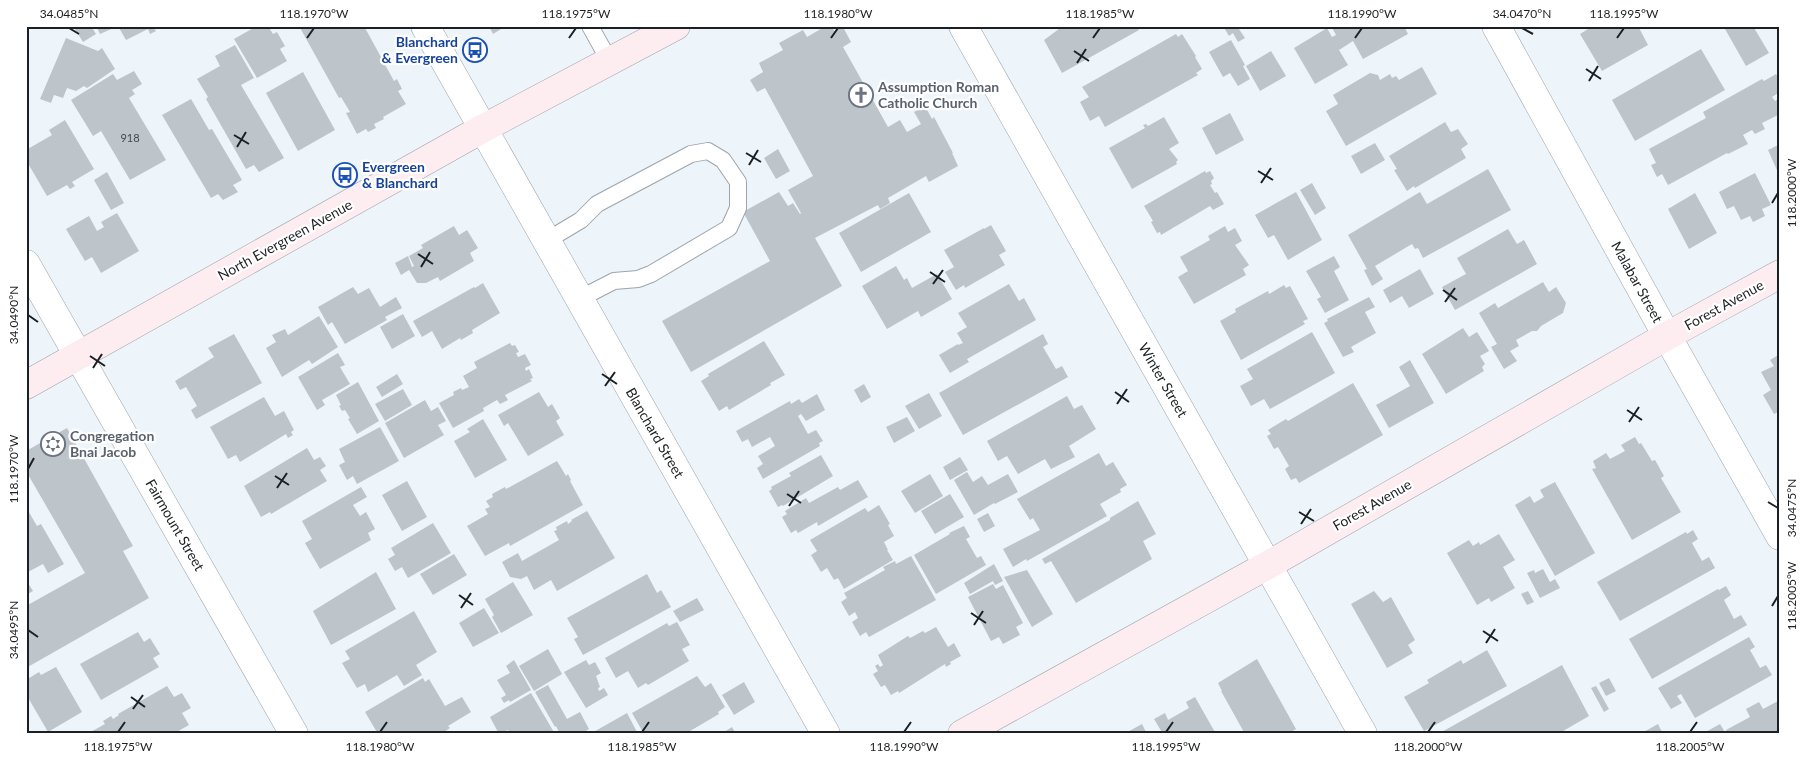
<svg xmlns="http://www.w3.org/2000/svg" width="1806" height="760" viewBox="0 0 1806 760" font-family="Lato,sans-serif">
	<rect width="100%" height="100%" fill="#edf5fb"/>
	<path fill="#bdc4ca" d="M73,26H91L96,34L83,42Z
		M96,26H118L100,34Z
		M118,26H153L156,31L150,34L148,29L126,40Z
		M257,26H268L273,34L277,32L285,46L280,49L287,61L257,78L234,39Z
		M299,26H364L394,81L397,79L402,89L398,91L406,104L383,117L384,119L374,124L376,128L368,132L366,129L357,134L346,113L350,112L341,97L339,98Z
		M489,26H506L493,34Z
		M826,26H832L834,31L843,27L851,42L843,47L888,127L900,120L907,132L921,124L914,112L925,106L932,119L934,117L953,153H952L958,166L929,182L926,176L888,198L890,203L880,209L878,205L815,238L842,286L691,372L662,321L770,261L743,212L779,192L788,206L793,203L800,214L801,213L788,190L813,176L765,88L757,92L750,80L763,72L759,63L783,50L779,43L803,30L807,37Z
		M1063,26H1137L1139,30L1062,73L1044,40Z
		M1223,26H1244L1239,29L1245,38L1238,42L1233,33L1229,36Z
		M1331,26H1404L1408,34L1363,59L1353,41L1339,50L1348,65L1315,84L1294,48L1327,28L1332,37L1336,35Z
		M1593,26H1638L1648,45L1602,71L1580,34Z
		M1730,26H1753L1769,53L1746,66L1725,29Z
		M1176,34L1178,37L1182,34L1196,56L1195,57L1202,69L1196,73L1198,75L1105,127L1099,116L1090,121L1080,102L1089,97L1082,87Z
		M66,38L98,51L102,48L115,69L87,88L84,86L76,91L67,88L63,98L54,95L51,103L40,99Z
		M1231,40L1245,65L1243,66L1250,79L1238,86L1230,73L1223,77L1209,52Z
		M235,45L254,78L241,85L284,158L259,172L254,165L246,169L206,99L208,97L197,79L220,66L215,56Z
		M1701,49L1725,90L1635,141L1612,100Z
		M1271,51L1286,76L1260,91L1246,66Z
		M1422,67L1437,94L1346,146L1326,111L1338,104L1333,95L1370,73L1378,75L1380,80L1390,74L1392,78L1396,76L1399,80Z
		M134,71L142,84L132,90L135,94L129,98L166,160L130,180L101,131L93,136L71,100L113,74L117,80Z
		M303,72L335,130L298,151L266,93Z
		M1776,74L1780,80V92L1772,97L1775,101L1780,98V114L1762,123L1765,129L1755,134L1752,130L1743,135L1748,144L1728,154L1727,153L1668,185L1662,174L1657,177L1651,165L1656,163L1649,149L1706,118L1703,112L1762,79L1764,81Z
		M191,99L209,130L212,129L242,180L233,185L238,192L223,200L218,194L211,198L162,115Z
		M1230,113L1244,140L1216,155L1202,128Z
		M1164,117L1179,143L1169,149L1178,160L1176,162L1177,164L1132,189L1109,148L1145,128L1143,125L1146,124L1148,126Z
		M65,120L94,169L72,182L75,186L70,189L67,185L47,196L26,160V150L52,135L49,130Z
		M1445,122L1451,132L1458,129L1468,144L1461,149L1466,158L1415,188L1414,186L1407,191L1394,170L1397,169L1389,156Z
		M1375,143L1385,160L1361,174L1351,156Z
		M1780,144V177L1768,150Z
		M778,149L790,171L776,179L764,158Z
		M1488,169L1511,210L1423,258L1418,248L1415,249L1412,244L1375,266L1383,279L1372,286L1364,270L1367,269L1348,235L1420,192L1427,204Z
		M1205,171L1206,173L1210,171L1214,178L1211,181L1212,184L1210,185L1215,193L1217,192L1224,204L1213,210L1210,206L1161,235L1160,232L1157,233L1151,222L1153,221L1144,206Z
		M107,172L124,203L111,210L94,180Z
		M1755,173L1771,205L1762,209L1765,216L1753,222L1750,216L1741,220L1734,206L1727,209L1719,192Z
		M1312,183L1326,208L1315,215L1300,190Z
		M1296,192L1322,240L1288,260L1274,235L1268,238L1255,215Z
		M909,193L931,232L861,272L839,233Z
		M1695,193L1717,233L1689,249L1668,209Z
		M117,213L139,251L101,273L92,257L85,261L66,229L89,216L97,231L104,227L101,222Z
		M991,225L1006,251L999,255L1005,265L965,288L964,285L956,290L945,272L954,267L944,250L984,228V229Z
		M454,226L459,235L467,230L478,248L470,253L474,261L440,281L438,277L426,283H417L409,270L401,275L395,263L408,256L412,267L414,266L409,256L423,248L421,245Z
		M1225,226L1228,232L1235,228L1242,241L1235,245L1249,265L1243,269L1246,275L1194,304L1178,277L1188,271L1180,257L1210,240L1208,236Z
		M1508,229L1517,244L1524,240L1537,264L1455,310L1442,287L1466,274L1457,258Z
		M1334,256L1340,267L1334,271L1349,300L1325,313L1317,299L1321,297L1306,271Z
		M896,266L904,280L907,278L912,288L937,274L952,299L921,317L918,311L887,329L862,286Z
		M1420,269L1434,294L1409,308L1402,296L1390,303L1383,290Z
		M1543,282L1549,292L1556,287L1566,303L1563,313L1541,326L1537,331H1532L1516,340L1519,346L1510,351L1517,361L1504,369L1491,347L1497,344L1479,313L1495,303L1498,308Z
		M483,283L500,313L472,330L473,333L461,340L460,338L442,349L432,331L422,337L413,321L474,287L475,288Z
		M1009,284L1019,301L1024,298L1036,320L967,359L969,362L950,373L939,355L958,344V345L963,343L957,333L967,327L958,313Z
		M1284,285L1286,288L1290,286L1308,319L1303,321L1305,324L1241,360L1220,321L1236,312L1235,309L1268,291L1269,294Z
		M353,287L358,294L369,288L380,307L396,297L402,308L385,317L387,320L345,344L332,322L328,325L318,307Z
		M1369,297L1375,307L1365,312L1376,333L1351,347L1354,352L1343,357L1324,323L1328,321L1327,319Z
		M403,314L415,336L392,349L380,327Z
		M319,316L338,347L312,364L309,360L282,377L266,348L276,342L272,335L285,329L288,335Z
		M1463,328L1469,337L1477,332L1489,351L1480,356L1485,364L1482,367L1484,371L1446,394L1422,354Z
		M1312,332L1335,373L1270,409L1264,399L1251,406L1240,386L1253,379L1247,369Z
		M234,334L262,383L196,419L191,410L197,406L186,387L180,390L175,381L214,357L208,348Z
		M1043,334L1048,344L1043,347L1056,369L1062,366L1068,377L963,435L939,393Z
		M764,341L785,375L770,383L771,385L729,410L727,406L719,411L701,381L709,376L708,374Z
		M510,343L512,346L515,345L519,352L516,353L518,357L525,354L531,365L525,368L526,371L529,369L533,378L530,379L532,381L505,395L508,400L500,404L497,400L483,408L484,411L453,428L439,403L454,395L453,392L461,388L462,390L469,387L463,376L477,368L474,362Z
		M338,353L345,365L340,367L350,384L322,400L325,405L317,410L298,377Z
		M1780,354V411L1774,414L1763,395L1771,390L1761,372L1774,366L1770,360Z
		M1410,360L1434,403L1389,428L1376,405L1410,386L1399,367Z
		M397,374L403,384L382,397L376,387Z
		M358,382L379,421L357,434L348,419L350,418L345,410L342,411L339,406L341,405L336,395Z
		M1353,383L1383,435L1299,483L1296,478L1291,480L1285,469L1289,466L1278,447L1274,449L1267,436L1271,434L1268,430L1286,419L1288,421Z
		M864,384L871,397L861,403L854,390Z
		M403,389L412,405L385,421L375,404Z
		M539,392L548,407L552,404L560,418L556,421L564,435L528,456L508,423L504,426L498,415Z
		M929,393L942,416L919,429L905,406Z
		M817,394L825,410L806,421L801,414L798,416L808,434L816,430L823,441L819,443L820,446L763,479L757,468L763,464L758,456L775,446L770,437L752,447L748,439L742,442L736,431L790,401L791,404L799,399L802,403Z
		M1067,396L1074,409L1082,405L1096,429L1069,446L1075,457L1051,469L1045,459L1018,474L1007,456L998,461L987,441Z
		M264,397L275,416L284,411L294,430L291,432L293,435L288,438L286,434L240,462L236,455L228,459L210,427Z
		M425,400L431,411L438,407L446,421L438,425L444,435L404,458L385,423Z
		M907,417L915,431L894,443L886,427Z
		M483,419L507,460L475,478L454,441L470,432L467,429Z
		M380,427L399,461L357,484L353,476L347,480L339,465L345,462L339,449Z
		M67,428L133,546L123,551L149,598L26,668V606L85,573L26,471V451Z
		M1635,437L1639,444L1641,443L1652,461L1655,460L1664,476L1661,478L1681,512L1632,540L1592,469L1596,468L1593,461L1606,453L1610,459L1625,451L1621,445Z
		M307,448L314,460L320,457L326,466L320,470L327,481L271,514L270,512L261,517L244,486Z
		M1099,453L1106,466L1113,462L1127,485L1120,489L1121,492L1100,504L1107,516L1027,561L1026,559L1013,567L1003,549L1040,530L1033,518L1030,520L1017,499Z
		M821,455L833,476L783,506L782,505L778,507L769,491L772,489L771,487L791,476L789,473Z
		M960,457L968,470L950,480L943,467Z
		M557,461L566,476L568,474L571,480L570,481L583,505L510,546L509,543L485,556L467,526L488,514L485,509L490,507L486,501L493,497L492,494L505,487L506,489Z
		M967,472L973,482L982,476L988,485L1008,474L1018,492L995,504L994,503L974,515L954,480Z
		M930,474L943,496L915,513L901,491Z
		M858,480L868,497L818,526L817,522L798,533L796,530L791,533L782,517L787,514L785,511L806,498L809,503L838,487L840,490Z
		M407,481L427,517L402,531L382,495Z
		M1555,482L1595,553L1555,576L1515,505L1530,496L1534,503L1544,497L1540,490Z
		M361,487L367,497L353,505L360,516L366,512L375,529L368,533L371,540L320,569L305,543L312,539L302,521Z
		M950,494L964,517L935,534L921,511Z
		M1138,501L1156,534L1143,541L1152,559L1076,603L1051,561L1045,564L1042,559L1110,520V518Z
		M879,505L890,524L888,525L894,536L884,542L888,550H887L893,560L844,589L838,578L834,580L827,568L821,572L811,555L817,551L810,540L865,508L868,512Z
		M26,507L37,526L41,524L64,564L48,573L43,564L26,573Z
		M587,511L615,558L557,591L551,580L534,590L527,576L521,579L510,577L502,562L518,553L522,561L559,540L554,531L557,530L556,527L567,521L568,524L572,521L571,520Z
		M988,513L995,526L984,532L977,519Z
		M433,523L451,553L408,578L402,567L395,571L388,559L395,555L391,548Z
		M964,526L970,537L966,539L977,558L981,556L986,565L936,594L914,555L950,534L949,533Z
		M1693,530L1698,539L1692,543L1702,561L1709,557L1715,568L1620,621L1597,582L1686,532L1687,534Z
		M1499,534L1515,560L1503,567L1515,588L1491,602L1489,598L1477,605L1447,553L1469,540L1473,546L1479,542L1480,545Z
		M454,554L467,575L433,595L420,574Z
		M911,556L936,600L869,637L866,632L860,636L852,622L858,618L855,612L849,616L841,602L847,598L844,593L885,570L883,567L895,561L896,564Z
		M994,564L1003,581L995,585L993,581L970,594L964,583Z
		M1543,569L1550,582L1555,579L1560,588L1540,598L1527,573L1534,570L1535,573Z
		M1027,570L1053,614L1032,627L1004,577Z
		M376,572L396,609L331,645L313,611Z
		M647,574L657,593L661,590L671,607L583,655L574,639L578,637L567,618Z
		M26,580L33,591L26,595Z
		M513,582L533,615L501,633L492,617L494,615L485,599Z
		M993,584L996,589L1003,585L1023,623L1016,627L1020,635L1003,644L999,637L991,641L968,597Z
		M1726,586L1731,595L1724,600L1734,619L1741,615L1747,625L1652,679L1629,639L1718,589L1719,590Z
		M1374,591L1383,602L1391,597L1415,640L1408,645L1413,653L1387,668L1351,604Z
		M1528,591L1534,602L1527,605L1521,594Z
		M697,598L704,610L680,622L673,611Z
		M484,608L499,633L473,647L459,623Z
		M414,611L437,652L416,665L422,675L404,686L397,675L368,692L365,684L357,688L342,663L350,659L345,651Z
		M677,622L690,645L682,649L689,661L648,685L646,683L638,688L628,671L616,678L605,658L667,623L669,626Z
		M936,627L948,647L954,643L961,656L950,662L951,664L946,667L945,664L899,693L898,691L891,695L885,685L881,687L873,674L878,671L875,666L878,664L880,667L883,665L878,655L908,636L910,638L923,631L925,633Z
		M138,632L144,642L150,638L160,654L153,658L159,667L101,700L80,664Z
		M1749,637L1755,647L1750,650L1760,668L1766,665L1772,675L1695,718L1681,694L1677,696L1682,703L1671,709L1658,688Z
		M548,649L562,674L534,691L519,666Z
		M1487,650L1507,686L1424,731L1404,697L1429,683L1427,680L1461,660L1463,664Z
		M1257,659L1296,729L1287,734H1245L1221,691H1222L1218,683Z
		M514,660L531,690L510,702L509,700L504,703L501,698L506,695L497,680L510,673L506,666Z
		M586,660L589,665L595,662L601,673L596,676L600,687L598,688L599,691L604,688L608,695L586,708L564,672Z
		M1562,665L1589,716L1558,734H1438Z
		M56,667L82,712L48,732L26,694V680L39,672L41,675Z
		M697,676L705,687L711,683L725,707L718,712L719,714L685,734H644L632,713Z
		M423,678L425,682L429,679L445,706L462,697L471,712L448,726L450,728L441,734H378L365,712Z
		M1609,678L1616,691L1606,696L1599,683Z
		M744,682L755,702L734,715L722,695Z
		M548,685L567,719L580,712L589,729L581,734H560L556,726L555,727L535,692Z
		M167,686L174,697L182,693L191,708L182,713L189,725L173,734H87L105,724L103,721L111,716L113,719L119,715L118,714Z
		M1596,686L1609,709L1604,712L1591,688Z
		M531,693L555,734H510L508,730L499,734L490,717Z
		M1195,697L1216,734H1163L1154,719L1165,713L1168,720L1189,708L1186,702Z
		M1780,700V734H1728L1726,730L1750,717L1746,709L1759,702L1763,709Z
		M627,713L637,732L633,734H590Z
		M1142,724L1147,734H1124Z
		M1658,724L1663,734H1640Z
		M1720,724L1726,734H1702Z
		M732,727L736,734H721Z"/>
	<g fill="none" stroke-linecap="round" stroke-linejoin="round">
		<defs>
			<path id="lane" d="M590,26L610,62
				M546,241L581,220L597,204L691,154L708,151L723,160L738,182V208L729,228L651,274L638,279L614,281L579,299"/>
			<path id="street" d="M425,26L826,734
				M963,26L1363,734
				M1496,26L1667,336L1780,536
				M26,264L294,734"/>
			<path id="secondary" d="M26,385L482,129L676,26
				M962,734L1268,565L1667,336L1780,274"/>
		</defs>
		<use href="#lane" stroke="#9da4aa" stroke-width="18"/>
		<use href="#street" stroke="#9da4aa" stroke-width="29"/>
		<use href="#secondary" stroke="#9da4aa" stroke-width="29"/>
		<use href="#lane" stroke="#fff" stroke-width="16"/>
		<use href="#street" stroke="#fff" stroke-width="28"/>
		<use href="#secondary" stroke="#fdecf0" stroke-width="28"/>
	</g>
	<path fill="none" stroke="#1d2022" stroke-width="2" d="M69,28L79,34M1522,28L1533,34M307,38L314,28M569,38L576,28M831,38L838,28M1093,38L1100,28M1355,38L1362,28M1617,38L1624,28M1074,51L1089,61M1077,63L1086,49M1586,69L1601,79M1589,81L1598,66M234,135L249,144M237,147L246,132M746,153L761,162M749,165L758,150M1258,171L1273,180M1261,183L1271,168M1772,203L1778,193M418,254L433,264M421,267L430,252M930,272L945,282M933,284L943,270M1443,290L1457,300M1445,302L1455,288M28,315L38,322M90,356L105,366M93,368L102,354M602,374L617,384M605,386L615,372M1115,392L1129,402M1117,404L1127,389M1627,410L1642,420M1629,422L1639,407M28,469L34,458M275,476L289,485M277,488L287,473M787,494L801,503M1768,502L1778,508M789,506L799,491M1299,512L1314,521M1301,524L1311,509M459,595L473,605M1772,606L1778,596M461,608L471,593M971,613L986,623M974,625L983,611M28,630L38,637M1483,631L1498,641M1486,643L1495,629M131,697L145,707M133,709L143,695M118,732L125,722M380,732L387,722M642,732L649,722M904,732L911,722M1166,732L1173,722M1428,732L1435,722M1690,732L1697,722"/>
	<defs>
		<symbol id="bus-ring" viewBox="-11 -11 22 22"><circle r="9.5" fill="#fff" stroke="#1a4fb4" stroke-width="1.5"/><path d="M-5-6H5V4H4V6H2V4H-2V6H-4V4H-5ZM-3.5-4V0h7V-4ZM-3.5 1.2v1.5H-2V1.2ZM2 1.2v1.5H3.5V1.2Z" fill="#1a4fb4"/></symbol>
		<symbol id="church-ring" viewBox="-11 -11 22 22"><circle r="9.5" fill="#fff" stroke="#6b7280" stroke-width="1.5"/><path d="M-1.2-6h2.4v3.5h3.3v2.4h-3.3V6h-2.4V-.1h-3.3v-2.4h3.3Z" fill="#6b7280"/></symbol>
		<symbol id="synagogue-ring" viewBox="-11 -11 22 22"><circle r="9.5" fill="#fff" stroke="#6b7280" stroke-width="1.5"/><path d="M0-6.5L5.6 3.2H-5.6ZM0 6.5L5.6-3.2H-5.6Z" fill="#6b7280"/></symbol>
	</defs>
	<g fill-rule="evenodd">
		<use href="#bus-ring" x="461" y="36" width="28" height="28"/>
		<use href="#church-ring" x="847" y="81" width="28" height="28"/>
		<use href="#bus-ring" x="331" y="161" width="28" height="28"/>
		<use href="#synagogue-ring" x="39" y="430" width="28" height="28"/>
	</g>
	<g text-anchor="middle" stroke-width="4.5" stroke-linejoin="round" paint-order="stroke">
		<g font-size="11" fill="#45494c">
			<text x="130" y="142">918</text>
		</g>
		<g font-size="14" font-weight="bold" fill="#164399" stroke="#fff" text-anchor="end">
			<text x="458" y="47">Blanchard<tspan x="458" dy="16">&amp; Evergreen</tspan></text>
			<text x="362" y="172" text-anchor="start">Evergreen<tspan x="362" dy="16">&amp; Blanchard</tspan></text>
		</g>
		<g font-size="14" font-weight="bold" fill="#5b616d" stroke="#fff" text-anchor="start">
			<text x="878" y="92">Assumption Roman<tspan x="878" dy="16">Catholic Church</tspan></text>
			<text x="70" y="441">Congregation<tspan x="70" dy="16">Bnai Jacob</tspan></text>
		</g>
		<g font-size="14" fill="#1d2022" stroke="#fff">
			<text transform="translate(285 240) rotate(-29)" y="5">North Evergreen Avenue</text>
			<text transform="translate(1637 282) rotate(61)" y="5">Malabar Street</text>
			<text transform="translate(1724 305) rotate(-29)" y="5">Forest Avenue</text>
			<text transform="translate(1163 380) rotate(60)" y="5">Winter Street</text>
			<text transform="translate(655 433) rotate(60)" y="5">Blanchard Street</text>
			<text transform="translate(1372 505) rotate(-30)" y="5">Forest Avenue</text>
			<text transform="translate(175 525) rotate(60)" y="5">Fairmount Street</text>
		</g>
	</g>
	<rect width="1806" height="760" fill="none" stroke="#ffffff" stroke-width="55"/>
	<rect x="28" y="28" width="1750" height="704" fill="none" stroke="#1d2022" stroke-width="2"/>
	<g font-size="12" text-anchor="middle" fill="#1d2022">
		<text x="69" y="18">34.0485°N</text>
		<text x="314" y="18">118.1970°W</text>
		<text x="576" y="18">118.1975°W</text>
		<text x="838" y="18">118.1980°W</text>
		<text x="1100" y="18">118.1985°W</text>
		<text x="1362" y="18">118.1990°W</text>
		<text x="1522" y="18">34.0470°N</text>
		<text x="1624" y="18">118.1995°W</text>
		<text transform="translate(1792 193) rotate(-90)" y="4">118.2000°W</text>
		<text transform="translate(14 315) rotate(-90)" y="4">34.0490°N</text>
		<text transform="translate(14 469) rotate(-90)" y="4">118.1970°W</text>
		<text transform="translate(1792 508) rotate(-90)" y="4">34.0475°N</text>
		<text transform="translate(1792 596) rotate(-90)" y="4">118.2005°W</text>
		<text transform="translate(14 630) rotate(-90)" y="4">34.0495°N</text>
		<text x="118" y="751">118.1975°W</text>
		<text x="380" y="751">118.1980°W</text>
		<text x="642" y="751">118.1985°W</text>
		<text x="904" y="751">118.1990°W</text>
		<text x="1166" y="751">118.1995°W</text>
		<text x="1428" y="751">118.2000°W</text>
		<text x="1690" y="751">118.2005°W</text>
	</g>
</svg>
